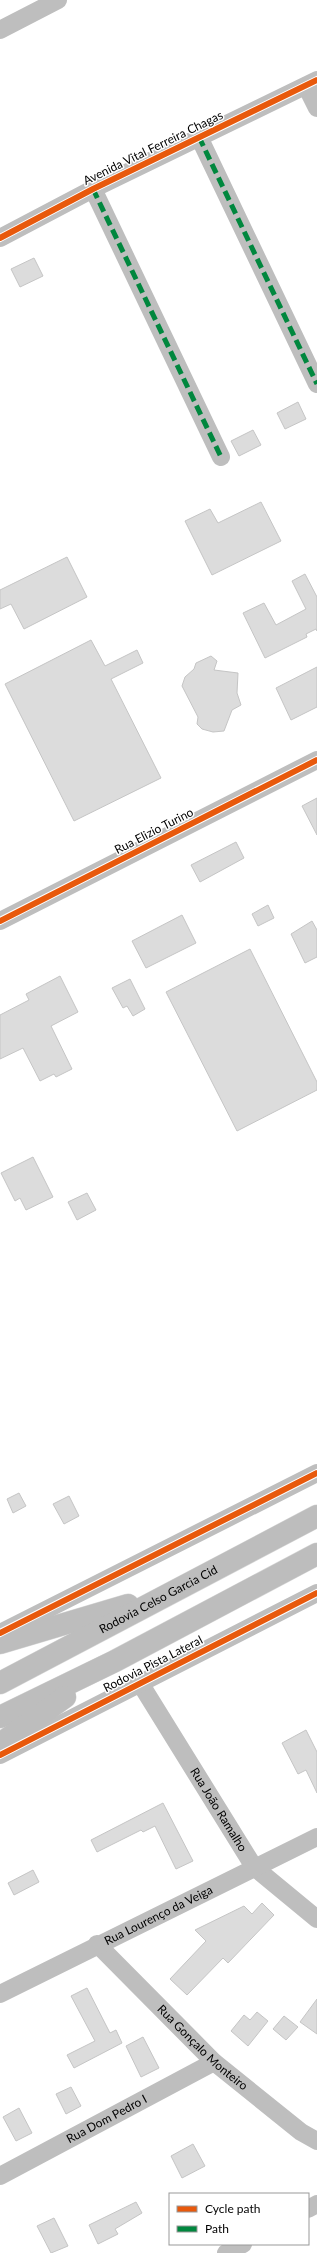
<svg xmlns="http://www.w3.org/2000/svg" width="317" height="2253" viewBox="0 0 317 2253" font-family="Lato,sans-serif">
	<rect width="100%" height="100%" fill="#fff"/>
	<path fill="#dcdcdc" stroke="#c5c5c5" d="M34,258L43,276L20,287L11,269Z
		M298,402L306,419L285,429L277,413Z
		M253,430L261,445L239,456L231,441Z
		M261,502L281,541L212,575L185,521L210,509L218,523Z
		M67,557L87,597L24,629L11,604L0,609V590Z
		M305,574L317,597V631L316,629L306,634L307,637L265,658L243,613L264,603L276,625L306,609L292,581Z
		M91,640L105,666L137,650L143,663L111,679L161,778L74,821L5,684Z
		M211,656L217,661L214,670L238,673L237,693L241,705L232,710L224,731L213,732L202,729L197,724L198,717L182,686L185,677L194,669L196,663Z
		M317,667V707L291,720L276,688Z
		M317,798V835L302,806Z
		M236,842L244,858L200,882L191,865Z
		M268,905L274,918L258,926L252,914Z
		M182,915L196,943L146,968L132,941Z
		M312,921L317,930V957L305,963L291,934Z
		M250,949L317,1082V1090L237,1131L166,992Z
		M60,976L78,1012L51,1026L72,1069L56,1077L54,1074L40,1081L23,1048L0,1059V1015L29,1000L26,994Z
		M130,979L145,1009L133,1016L127,1006L123,1008L112,988Z
		M33,1157L53,1197L26,1210L20,1198L15,1201L1,1173Z
		M87,1193L96,1210L77,1220L68,1202Z
		M19,1493L26,1506L13,1513L7,1499Z
		M69,1496L79,1516L64,1524L53,1504Z
		M306,1730L317,1752V1793L306,1770L298,1774L282,1743Z
		M163,1803L193,1861L176,1869L155,1826L143,1832L141,1830L97,1852L91,1840Z
		M33,1870L39,1882L14,1895L8,1883Z
		M262,1903L274,1915L228,1963L223,1958L187,1995L170,1979L206,1941L195,1930L244,1906L252,1914Z
		M87,1988L110,2033L116,2030L122,2043L74,2068L67,2055L95,2041L71,1996Z
		M317,1999V2034L300,2022Z
		M257,2012L268,2021L248,2046L231,2031L244,2015L250,2020Z
		M284,2016L298,2027L286,2040L273,2029Z
		M143,2037L159,2068L141,2077L126,2046Z
		M71,2087L81,2106L66,2114L56,2094Z
		M19,2108L32,2133L16,2141L3,2117Z
		M193,2144L205,2166L182,2178L171,2156Z
		M136,2202L142,2213L115,2229L118,2234L98,2244L89,2225Z
		M54,2218L68,2246L51,2253L37,2226Z"/>
	<g fill="none" stroke-linecap="round" stroke-linejoin="round">
		<defs>
			<g id="highway">
				<path d="M0,1643L128,1605"/>
				<path id="s5" d="M0,1683L317,1516"/>
				<path d="M0,1717L115,1661L317,1554"/>
				<path d="M0,1744L65,1697"/>
			</g>
		</defs>
		<use href="#highway" stroke="#dbdbdb" stroke-width="23"/>
		<g stroke="#bebebe" stroke-width="18">
			<path d="M0,30L58,0"/>
			<path d="M306,86L317,108"/>
			<path d="M199,137L317,384"/>
			<path d="M93,189L221,457"/>
			<path d="M0,238L93,189L317,80"/>
			<path d="M0,921L317,760"/>
			<path d="M0,1633L317,1473"/>
			<path id="s1" d="M140,1683L254,1867L317,1919"/>
			<path d="M0,1755L317,1593"/>
			<path id="s2" d="M97,1944L214,2062L301,2132L317,2141"/>
			<path id="s3" d="M0,1994L317,1837"/>
			<path id="s4" d="M0,2176L214,2062"/>
			<path d="M308,2209L317,2204"/>
			<path d="M226,2253L243,2244"/>
		</g>
		<use href="#highway" stroke="#bdbdbd" stroke-width="22"/>
		<path stroke="#00873e" stroke-width="5" stroke-dasharray="10 5" stroke-linecap="butt" d="M199,137L317,384
			M93,189L221,457"/>
		<defs>
			<path id="cycleway" d="M0,238L93,189L317,80
				M0,921L317,760
				M0,1633L317,1473
				M0,1755L317,1593"/>
		</defs>
		<use href="#cycleway" stroke="#fff" stroke-width="8"/>
		<use href="#cycleway" stroke="#e8590c" stroke-width="6"/>
	</g>
	<g text-anchor="middle" stroke-width="3" stroke-linejoin="round" paint-order="stroke">
		<g font-size="12" fill="#000" stroke="#fff">
			<text transform="translate(153 148) rotate(-26)" y="4">Avenida Vital Ferreira Chagas</text>
			<text transform="translate(154 831) rotate(-27)" y="4">Rua Elizio Turino</text>
			<text dy="4" stroke="none"><textPath href="#s5" startOffset="179">Rodovia Celso Garcia Cid</textPath></text>
			<text transform="translate(153 1664) rotate(-27)" y="4">Rodovia Pista Lateral</text>
			<text dy="4" stroke="none"><textPath href="#s1" startOffset="149">Rua João Ramalho</textPath></text>
			<text dy="4" stroke="none"><textPath href="#s3" startOffset="177">Rua Lourenço da Veiga</textPath></text>
			<text dy="4" stroke="none"><textPath href="#s2" startOffset="148">Rua Gonçalo Monteiro</textPath></text>
			<text dy="4" stroke="none"><textPath href="#s4" startOffset="121">Rua Dom Pedro I</textPath></text>
		</g>
	</g>
	<rect x="169" y="2193" width="140" height="52" fill="#ffffff" stroke="#999999"/>
	<rect x="177" y="2206" width="20" height="6" fill="#e8590c" stroke="#999999"/>
	<text x="205" y="2213" font-size="12" fill="#000000">Cycle path</text>
	<rect x="177" y="2226" width="20" height="6" fill="#00873e" stroke="#999999"/>
	<text x="205" y="2233" font-size="12" fill="#000000">Path</text>
</svg>
